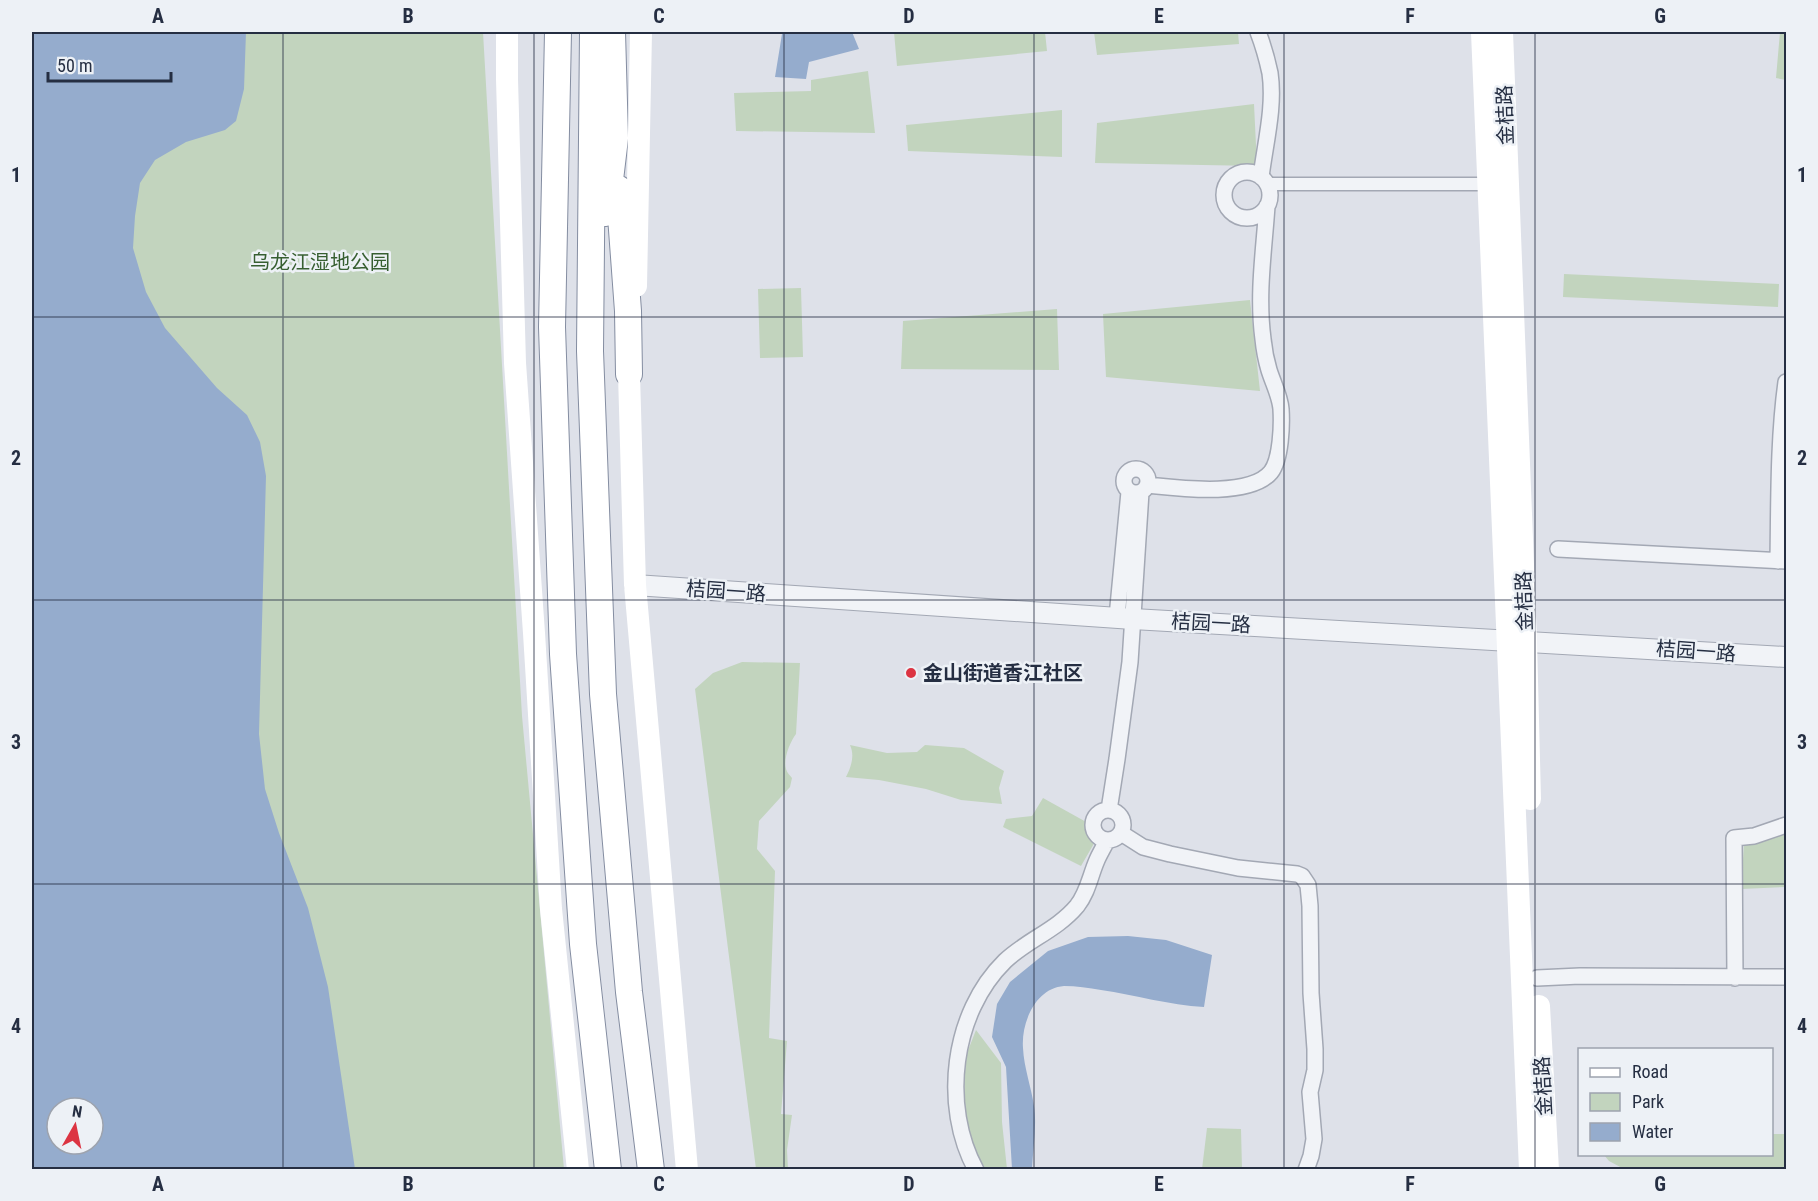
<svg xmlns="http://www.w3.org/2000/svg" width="1818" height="1201" viewBox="0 0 1818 1201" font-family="'Roboto Condensed','Noto Sans SC',sans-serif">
	<rect width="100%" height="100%" fill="#dee1e9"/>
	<path fill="#c2d4be" d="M235,32H483L522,716L564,1169H339L290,896L128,275L133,168Z
		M894,32H1045L1047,51L897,66Z
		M1094,32H1238L1239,44L1097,55Z
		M1780,32H1786V80L1776,78Z
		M868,71L875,133L736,131L734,93L811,91V80Z
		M1254,104L1257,166L1095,163L1097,123Z
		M1062,110V157L908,151L906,125Z
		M1564,274L1779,284L1778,307L1563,297Z
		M801,288L803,357L760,358L758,289Z
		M1250,300L1260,391L1106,377L1103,314Z
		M1057,309L1059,370L901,369L903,321Z
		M742,662L800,663L796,734C790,742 783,759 786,769C787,773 790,775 792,778L790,787L759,821L757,849L775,871L769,1038L787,1041L781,1114L792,1115L787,1150L788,1169H756L695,689L713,673Z
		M850,745L887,753L917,752L925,745L964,748L1004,771L999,788L1002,804L961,800L926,789L879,780L846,777C851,767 855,756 850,745Z
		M1043,798L1088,823V833L1096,840L1081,866L1003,827L1006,819L1032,816Z
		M1786,833V887L1741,889L1744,844L1769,839Z
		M976,1030L1001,1063L1002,1122L1007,1169L985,1168L971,1146L966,1119L964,1082L967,1053Z
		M1207,1128L1241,1129L1242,1169H1202Z
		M1772,1134H1786V1169H1624L1609,1161L1604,1155L1772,1154Z"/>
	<path fill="#95accd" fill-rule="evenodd" d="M32,32H246L244,89L236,121L225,130L186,142L155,160L140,183L135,216L133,248L146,292L165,328L217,388L247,415L260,442L266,476L259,734L265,789L279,833L308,908L328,987L355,1169H32ZM57,1108H93V1144H57Z
		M773,32H852L859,49L809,62L806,79L775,77L782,34Z
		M1128,936L1166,940L1212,955L1204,1007C1169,1005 1135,995 1101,990C1089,988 1076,986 1064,986C1036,988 1021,1022 1023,1048C1024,1068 1031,1086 1034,1106C1037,1126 1033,1149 1032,1169H1012L1006,1067L992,1037L997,1004L1010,982L1048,951L1088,937Z"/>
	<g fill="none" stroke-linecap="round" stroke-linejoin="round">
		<defs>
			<path id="pedestrian" d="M1267,184H1489"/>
			<path id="minor" d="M1258,32C1263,45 1267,59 1270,73C1275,107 1265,144 1261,177
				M1224 195a23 23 0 1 1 46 0a23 23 0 1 1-46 0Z
				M1124 481a12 12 0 1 1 24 0a12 12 0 1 1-24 0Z
				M1147,485C1177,488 1250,498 1271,472C1281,459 1282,425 1281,409C1280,396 1273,383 1269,370C1266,360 1264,349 1263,339C1257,295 1264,250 1267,206
				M1558,549L1786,561
				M1778,561C1779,501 1778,441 1786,382
				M1117,617L1129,492
				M1093 825a15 15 0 1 1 30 0a15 15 0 1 1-30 0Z
				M1109,810L1117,759L1130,662L1141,492
				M1121,833L1143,847L1170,854L1238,868L1297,874L1302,876L1308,885L1310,906L1311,993L1315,1049V1070L1310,1092L1314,1139L1311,1156L1306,1170
				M1537,978L1580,976L1786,977
				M1735,978L1734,838L1754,836L1786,825
				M976,1170C941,1106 952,1013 1005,961C1027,940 1057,930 1077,906C1088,892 1090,876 1097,860C1100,853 1104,847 1107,840"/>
			<path id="tertiary" d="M635,585L1133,619L1786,657"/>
			<path id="trunk" d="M558,32L552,327L563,654L583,944L608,1170
				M593,32L590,351L603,694L629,992L651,1170
				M619,189L628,311L629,374
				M606,213L615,138L612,32"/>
		</defs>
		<use href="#pedestrian" stroke="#a3a8b4" stroke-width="15"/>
		<use href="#minor" stroke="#a3a8b4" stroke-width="18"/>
		<use href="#tertiary" stroke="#a3a8b4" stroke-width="22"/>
		<use href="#trunk" stroke="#848da1" stroke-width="28"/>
		<use href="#pedestrian" stroke="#f1f3f7" stroke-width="12"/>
		<use href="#minor" stroke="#f1f3f7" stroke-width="15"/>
		<use href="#tertiary" stroke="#f1f3f7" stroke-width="20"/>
		<path stroke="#fff" stroke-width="22" d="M507,32V79L515,363L534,633L551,909L578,1170
			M1482,32L1530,1170
			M1502,32L1526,641L1530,799
			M636,286L641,32
			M630,357L629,374L635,585L687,1170
			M1539,1006L1548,1170"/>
		<use href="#trunk" stroke="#fff" stroke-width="26"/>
	</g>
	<path fill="none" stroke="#252e42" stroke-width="1.5" stroke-opacity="0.55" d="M283,32V1170M534,32V1170M784,32V1170M1034,32V1170M1284,32V1170M1535,32V1170M32,317H1786M32,600H1786M32,884H1786"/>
	<circle fill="#dc3442" stroke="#edf1f6" stroke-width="2" cx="911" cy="673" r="6"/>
	<g text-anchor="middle" stroke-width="5" stroke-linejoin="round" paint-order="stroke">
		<g font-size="20" fill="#252e42" stroke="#edf1f6">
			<text transform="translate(1505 115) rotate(-92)" y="7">金桔路</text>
			<text transform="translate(726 591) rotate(4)" y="7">桔园一路</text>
			<text transform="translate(1524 601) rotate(-92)" y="7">金桔路</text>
			<text transform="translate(1211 623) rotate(3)" y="7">桔园一路</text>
			<text transform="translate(1696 651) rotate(4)" y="7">桔园一路</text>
			<text transform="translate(1543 1086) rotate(-93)" y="7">金桔路</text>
		</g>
		<g font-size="20" fill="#375f31" stroke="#edf1f6">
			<text x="320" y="269">乌龙江湿地公园</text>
		</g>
		<g font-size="20" font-weight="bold" fill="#252e42" stroke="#edf1f6" text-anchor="start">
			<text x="923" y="680">金山街道香江社区</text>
		</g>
	</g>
	<rect width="1818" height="1201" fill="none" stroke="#edf1f6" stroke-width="66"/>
	<rect x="1578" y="1048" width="195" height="108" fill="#edf1f6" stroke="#9da3ae" stroke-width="1.5"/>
	<rect x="1590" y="1068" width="30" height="9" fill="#ffffff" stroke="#9da3ae" stroke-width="1.5"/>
	<text x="1632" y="1078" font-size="18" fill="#252e42">Road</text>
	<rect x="1590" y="1093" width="30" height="18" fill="#c2d4be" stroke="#9da3ae" stroke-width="1.5"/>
	<text x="1632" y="1108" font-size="18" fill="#252e42">Park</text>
	<rect x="1590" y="1123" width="30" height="18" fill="#95accd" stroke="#9da3ae" stroke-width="1.5"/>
	<text x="1632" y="1138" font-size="18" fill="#252e42">Water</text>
	<g transform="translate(75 1126) rotate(9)"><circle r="28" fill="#edf1f6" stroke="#9da3ae" stroke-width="1.5"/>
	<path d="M0-4.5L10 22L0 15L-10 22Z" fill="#dc3442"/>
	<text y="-9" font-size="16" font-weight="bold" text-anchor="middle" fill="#252e42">N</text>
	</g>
	<path d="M48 72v9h123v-9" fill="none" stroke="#252e42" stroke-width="3"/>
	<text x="57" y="72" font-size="18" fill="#252e42" stroke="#edf1f6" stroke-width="4.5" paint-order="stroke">50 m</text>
	<rect x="33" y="33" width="1752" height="1135" fill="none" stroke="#252e42" stroke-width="2"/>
	<g font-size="20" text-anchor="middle" font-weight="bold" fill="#252e42">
		<text x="158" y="23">A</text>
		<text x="408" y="23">B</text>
		<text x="659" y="23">C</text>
		<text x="909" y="23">D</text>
		<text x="1159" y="23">E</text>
		<text x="1410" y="23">F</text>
		<text x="1660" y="23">G</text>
		<text x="16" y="182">1</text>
		<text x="1802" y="182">1</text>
		<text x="16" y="465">2</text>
		<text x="1802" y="465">2</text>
		<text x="16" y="749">3</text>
		<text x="1802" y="749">3</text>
		<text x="16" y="1033">4</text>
		<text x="1802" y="1033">4</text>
		<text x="158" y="1191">A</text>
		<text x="408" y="1191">B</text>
		<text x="659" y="1191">C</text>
		<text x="909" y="1191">D</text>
		<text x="1159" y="1191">E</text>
		<text x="1410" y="1191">F</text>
		<text x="1660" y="1191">G</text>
	</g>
</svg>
